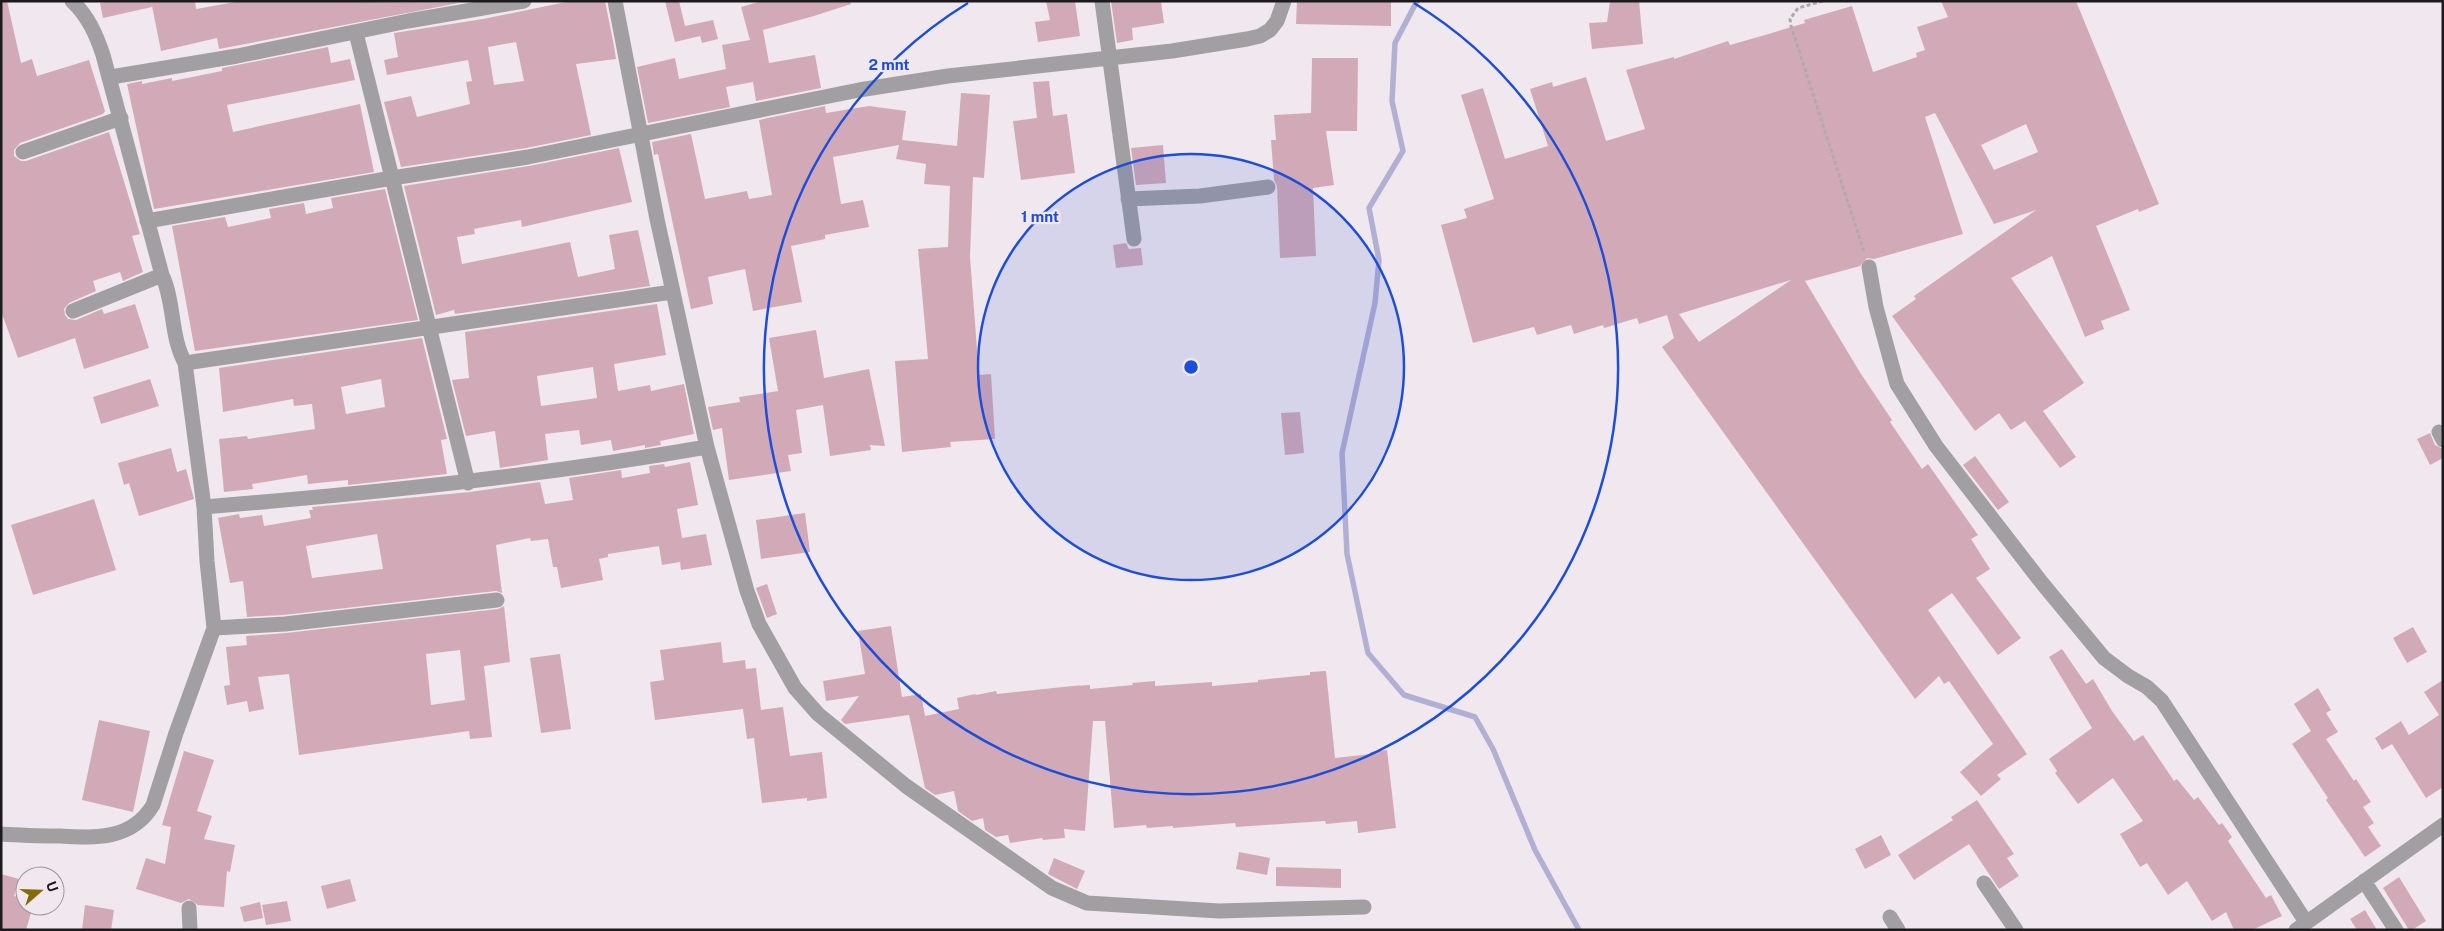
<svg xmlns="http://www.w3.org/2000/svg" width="2444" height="931" viewBox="0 0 2444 931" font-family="'Public Sans',sans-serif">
	<rect width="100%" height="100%" fill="#f0e8ee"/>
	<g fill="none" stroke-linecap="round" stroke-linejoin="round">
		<path stroke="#b1b0d3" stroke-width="5.5" d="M1417,1L1395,43L1392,101L1403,151L1369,208L1379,260L1375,303L1342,453L1347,554L1368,653L1404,695L1475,717L1493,749L1535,850L1579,930"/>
	</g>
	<path fill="#d2aab7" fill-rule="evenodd" d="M1,1H7L21,63L32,59L37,76L89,60L105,111L103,114L20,143L14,150V156L21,161H26L109,132L140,234L132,236L143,272L123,281L120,272L93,281L96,291L69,303L64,309L65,315L68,319L76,320L102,309L104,314L135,304L149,348L84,369L75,338L18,358L1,311Z
		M108,1H151L152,7L103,18L100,3Z
		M151,1H195L196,9L241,1L459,3L219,49L217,38L161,51Z
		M571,1H605L614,46L616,59L576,64L591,135L526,148L401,167L384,102L411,96L417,117L470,104L466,82L472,81L468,60L387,75L384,60L398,57L394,33L483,19ZM516,42L524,81L494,85L488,47Z
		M665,1H679L685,26L713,20L718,39L702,43L700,36L675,42Z
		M762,1H850L851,4L814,16L763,30L769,63L815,55L821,88L756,101L753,82L726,87L730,107L648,123L637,67L675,58L679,79L726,69L722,45L750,40L741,7Z
		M1046,1H1075L1080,36L1038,42L1035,22L1050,20Z
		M1111,1H1161L1164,23L1132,28L1133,40L1117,43Z
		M1297,1H1391V26L1296,24Z
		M1610,1H1639L1643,44L1592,49L1589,23L1607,22Z
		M1941,1H2076L2159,204L2139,212L2138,209L2096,226L2130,310L2101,321L2104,329L2085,337L2052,256L2011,278L2084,383L2043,411L2076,457L2060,468L2025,421L2011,430L1999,413L1975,431L1892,316L1916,299L1914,296L2036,210L1994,224L1935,113L1925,117L1963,234L1874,259L1867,258L1860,266L1805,281L1861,374L1892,420L1890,422L1922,469L1928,464L1978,535L1971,539L1990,569L1976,578L2021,638L1998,655L1952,593L1928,610L2027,754L1997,775L2001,779L1981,796L1960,772L1993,744L1949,681L1944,684L1939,676L1915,699L1662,347L1674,338L1667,315L1639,324L1637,318L1604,328L1603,325L1574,334L1571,325L1537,335L1534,327L1473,343L1441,225L1467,218L1464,209L1494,199L1461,95L1483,88L1505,159L1548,146L1530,89L1552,82L1553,87L1586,77L1606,141L1645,129L1626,70L1674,57V59L1728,41L1730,45L1765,35L1805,23L1804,20L1852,6L1873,72L1917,57L1916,53L1925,50L1917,27L1948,17ZM2026,124L2038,152L1994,170L1981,145ZM1791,280L1699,342L1679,314Z
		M328,47L331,63L350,59L355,80L227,105L233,132L360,104L374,172L154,209L127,84L142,81V84L172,78V81L222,71V68Z
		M1312,58H1358L1357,131H1326L1334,185L1313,188L1316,256L1280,258L1277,186L1274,180L1271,140H1276L1274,115L1311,113Z
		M1049,81L1053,116L1067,114L1075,173L1021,180L1013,121L1037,118L1033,82Z
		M961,93L990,95L984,178L973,177L970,257L979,375L991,374L995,439L950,442L951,447L902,452L895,361L928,359L918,249L948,247L950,186L924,184L926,164L896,159L899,145L833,157L841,204L863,200L869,227L825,235V239L791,246L802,302L753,311L745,269L708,277L713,304L691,309L658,154L654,155L652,142L691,134L705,199L747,191L749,199L772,195L759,120L825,106L826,113L869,106L906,111L902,140L957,146Z
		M1163,145L1166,183L1136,185L1131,148Z
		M619,148L632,202L522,227L521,220L474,229L475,234L457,237L462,264L570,242L578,277L615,269L609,235L638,230L650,286L455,314L454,310L436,315L404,186L529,166Z
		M385,189L418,320L195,351L172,226L225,217L228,227L271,218L269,209L304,203L306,214L333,208L331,198Z
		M1126,243L1129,249L1141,248L1143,265L1116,268L1113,245Z
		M657,304L666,355L614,364L618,391L650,385L651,391L684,384L694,434L660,441L661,445L645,448V445L613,451L611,440L581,445L579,430L545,434L548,460L500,468L495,431L466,436L452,380L469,378L465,332ZM593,367L597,398L541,406L537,376Z
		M816,330L824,378L869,369L885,446L870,445L871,450L830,456L823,405L796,410L802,453L788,455L791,471L729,480L722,428L713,430L708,407L740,402L739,397L778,391L769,338Z
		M422,338L447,439L441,440L447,474L348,485V480L308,484L307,475L252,484L253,489L224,492L219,439L247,436L248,439L315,429L312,404L294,406L293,399L223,412L219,368ZM381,379L385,407L346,414L341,387Z
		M150,379L159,406L101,424L93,397Z
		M1300,412L1304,453L1285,455L1281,413Z
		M2430,433L2435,445L2443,449V458L2430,465L2417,439Z
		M171,448L177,472L186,469L194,499L139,516L129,483L124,485L118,463Z
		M1975,456L2009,502L1998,510L1963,465Z
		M690,462L698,505L677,509L682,538L706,534L712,565L681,570L680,562L662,565L659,546L608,554V557L599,559L603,580L561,588L557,567H553L548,539L531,541L530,538L496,545L502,593L496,591L284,615L247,617L243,581L230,583L218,518L239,514L240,518L262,515L264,526L311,518L309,510H313L312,507L470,492L540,482L545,504L573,500L569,478L621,470L622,478L650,473L649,466L664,464L665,467ZM377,534L383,569L312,578L306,546Z
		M94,499L116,570L33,595L11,525Z
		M805,513L810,552L761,559L756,520Z
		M767,584L777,614L767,618L756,588Z
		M504,606L510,662L484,666L492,737L470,739L469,731L299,755L289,674L258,677L264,709L249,712L247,701L227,705L224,686L230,685L226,647L247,645L246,636L286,633L498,609ZM460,650L465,700L431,705L426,654Z
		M891,626L902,697L921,694L925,716L959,709L957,698L975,694L976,695L996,691L997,694L1072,686L1090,685V689L1133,685L1132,683L1155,681V686L1212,682V686L1258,682V680L1310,675V672L1326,671L1335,758L1371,754L1370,752L1387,750L1396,828L1358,833L1357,821L1326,824L1325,821L1236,827L1235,823L1173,828V826L1147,828L1146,825L1114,828L1105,721H1093L1085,831L1064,829L1065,838L1043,840L1042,838L1010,843L1008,835L996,837L985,830L983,818L972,821L958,811L954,791L935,795L925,788L909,715L845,724L841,720L859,696L826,701L823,681L865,674L858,631Z
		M2413,627L2427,652L2407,663L2393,638Z
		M721,642L723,663L745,660L746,669L756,668L761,710L783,707L790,756L822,752L827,798L807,801V798L762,803L754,738L747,739L743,709L655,720L650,682L664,680L660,650Z
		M2062,649L2086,684L2093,679L2112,711L2134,741L2143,735L2174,781L2177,779L2194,800L2198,797L2219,825L2222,823L2232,837L2228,841L2266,898L2271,895L2282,916L2252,930H2234L2226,912L2212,921L2187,881L2168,895L2147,863L2140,867L2120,834L2143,821L2113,778L2078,804L2055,773L2057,771L2049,759L2092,728L2049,657Z
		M560,654L571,729L541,733L530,658Z
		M2443,680V787L2426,798L2392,744L2382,750L2375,738L2401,721L2409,735L2439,715L2424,692Z
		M2318,688L2331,710L2326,713L2338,732L2326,739L2354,781L2356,779L2371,802L2363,807L2374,823L2368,827L2381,846L2365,857L2326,800L2328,798L2292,744L2311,731L2294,704Z
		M99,720L150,731L133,812L82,800Z
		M184,751L214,760L197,811L212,816L204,839L235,845L230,872L227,871L224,907L198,905L189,899L181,903L136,889L146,858L165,864L171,827L162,825Z
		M1977,800L2014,854L2007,858L2019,876L1999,889L1969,844L1914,880L1898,855L1953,820L1951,817Z
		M1881,835L1891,855L1865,869L1855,849Z
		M1239,852L1270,858L1267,875L1236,869Z
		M1054,858L1085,871L1077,889L1048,874Z
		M1276,867L1341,869V888L1276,886Z
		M1,874L19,879L14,896L25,899V906H33L26,930H1Z
		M2399,877L2426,921L2412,930H2409L2383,888Z
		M350,879L356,901L327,909L321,886Z
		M287,901L291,921L266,925L262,905Z
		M260,902L263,918L244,922L240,907Z
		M85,905L114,910L111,930H82Z
		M2365,910L2377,930H2357L2350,919Z"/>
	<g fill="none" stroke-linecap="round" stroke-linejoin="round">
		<path stroke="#b0a9ae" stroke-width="3" stroke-dasharray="4 2.5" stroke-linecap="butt" d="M1823,1L1798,8L1790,19L1791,26L1864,252"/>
		<path stroke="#a19fa2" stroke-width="15" d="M615,1L657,219L707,447L747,591L759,624L795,688L818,714L906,786L1052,888L1087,903L1219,911L1364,907
			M1102,1L1134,239
			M356,33L468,483
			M111,77L237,56L408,21L524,1
			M23,152L121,118
			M1128,199L1200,196L1268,187
			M147,221L392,178L528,157L859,90L948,76L1172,51L1247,39L1260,36L1270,30L1277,21L1284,1
			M1869,267L1876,307L1897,384L1936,446L2042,583L2104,658L2128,676L2147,687L2162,701L2306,922
			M73,311L162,275
			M185,363L672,292
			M2439,432L2443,440
			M204,507C373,493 540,476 707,447
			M214,628L285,624L497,600
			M1,834C21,835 40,836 60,836C96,838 132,840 153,805L176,733L214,628L207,561L204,507L185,363C170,336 175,303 162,275L103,55C96,34 88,16 72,1
			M2364,881L2396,930
			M1984,883L2016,930
			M189,908L190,930
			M1890,917L1898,930
			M2296,930L2443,825"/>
	</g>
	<circle cx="1191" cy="367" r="213" fill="#1d4ed8" fill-opacity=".12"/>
	<g fill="none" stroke="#1d4ed8" stroke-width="2.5">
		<circle cx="1191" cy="367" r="213"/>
		<path d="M1414 3A427 427 0 1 1 968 3"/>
	</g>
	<circle cx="1191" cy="367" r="8" fill="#1d4ed8" stroke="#f0e8ee" stroke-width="2.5"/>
	<g font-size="15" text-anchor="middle" font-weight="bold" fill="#1d4ed8" stroke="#f0e8ee" stroke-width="4.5" stroke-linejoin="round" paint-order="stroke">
		<text x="889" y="70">2 mnt</text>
		<text x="1040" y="222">1 mnt</text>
	</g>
	<rect width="2444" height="931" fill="none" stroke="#1d1a1d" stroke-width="5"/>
	<g transform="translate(40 891) rotate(70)"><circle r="24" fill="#f0e8ee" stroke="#9c969a"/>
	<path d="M0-4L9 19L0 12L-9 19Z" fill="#856b06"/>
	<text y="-8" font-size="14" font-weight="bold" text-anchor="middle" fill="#1d1a1d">U</text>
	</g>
</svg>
